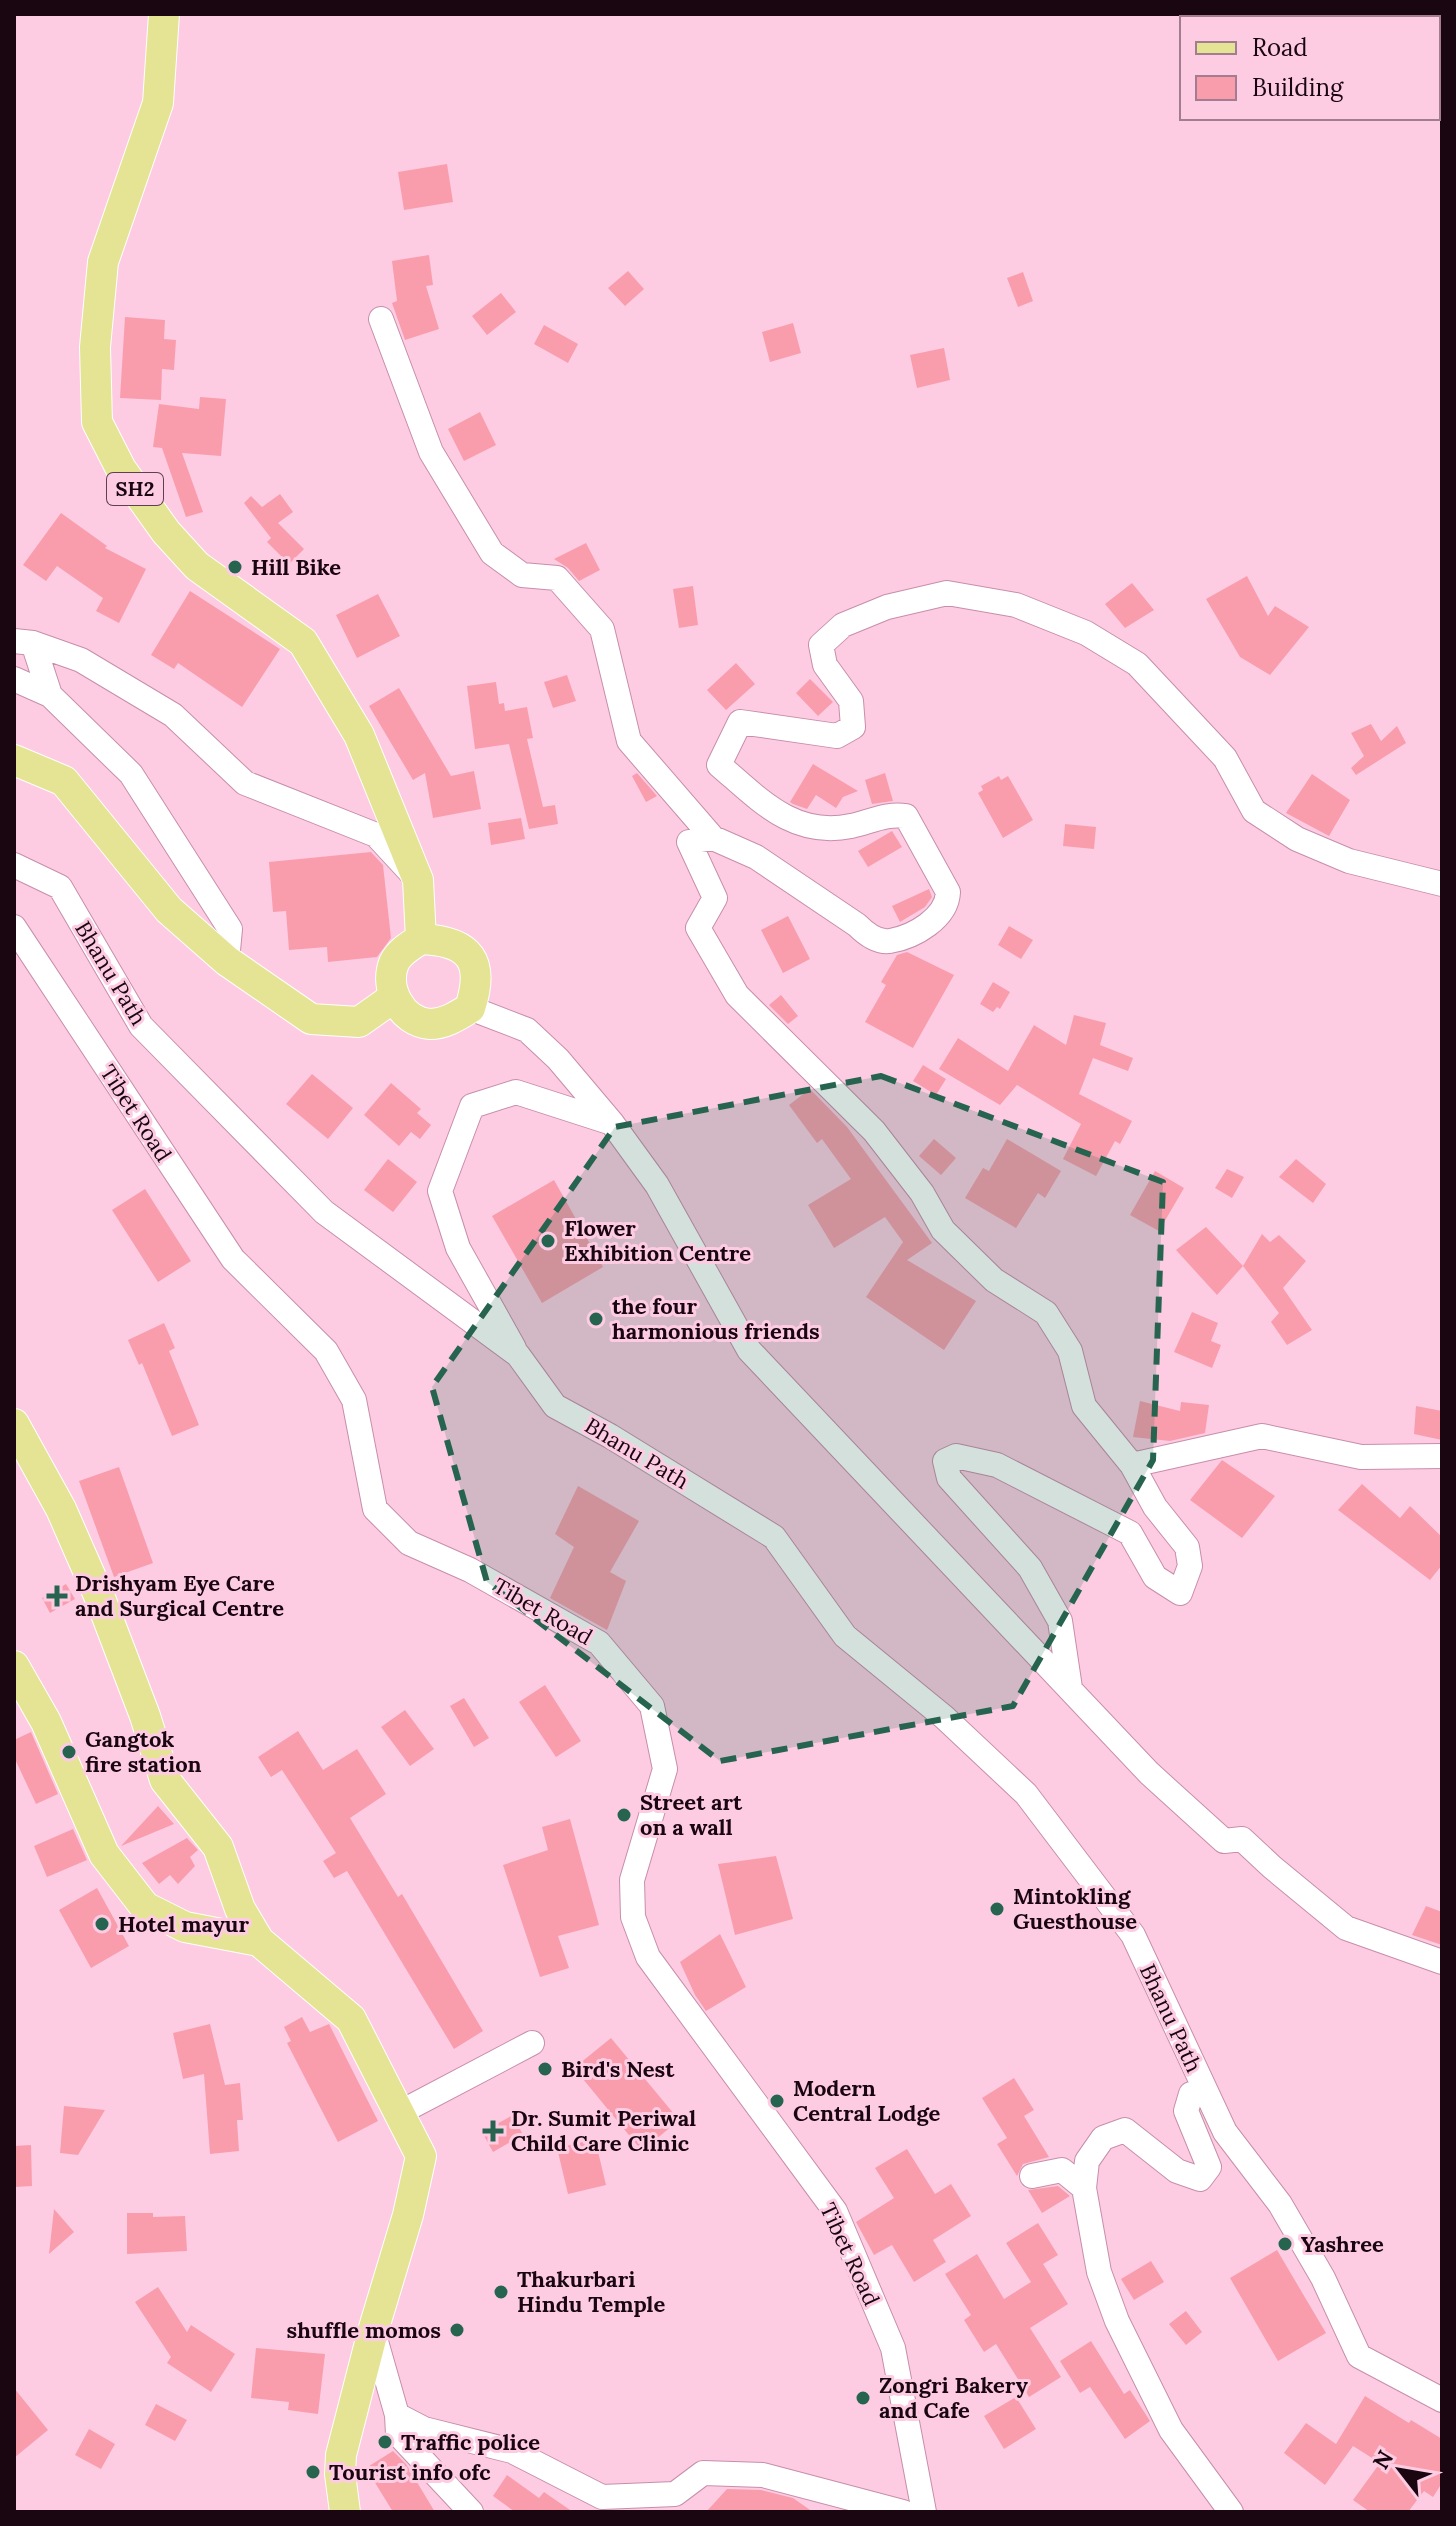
<svg xmlns="http://www.w3.org/2000/svg" width="1456" height="2526" viewBox="0 0 1456 2526" font-family="Lora,serif">
	<rect width="100%" height="100%" fill="#fdcce3"/>
	<path fill="#f99dad" d="M447,164L453,202L404,210L398,172Z
		M429,255L433,285L426,286L439,329L405,340L392,303L397,301L392,261Z
		M628,271L644,289L625,306L608,288Z
		M1023,272L1033,301L1018,307L1007,278Z
		M501,293L516,312L487,335L472,316Z
		M125,317L165,320L164,339L176,340L174,370L162,369L161,400L120,398Z
		M793,323L801,353L770,362L762,332Z
		M544,325L578,344L568,363L534,344Z
		M944,348L950,380L917,388L910,355Z
		M200,397L226,399L221,456L182,453L203,512L186,517L162,448L153,447L159,404L199,409Z
		M480,412L496,445L464,461L448,429Z
		M280,494L293,512L278,523L304,549L289,564L267,542L271,538L244,503L251,496L262,507Z
		M61,513L107,546L105,548L146,569L119,623L96,611L103,598L57,566L46,581L23,565Z
		M586,543L600,570L579,581L568,568L554,559Z
		M1247,576L1268,616L1275,606L1309,627L1270,675L1240,657L1206,599Z
		M1132,583L1154,610L1125,628L1105,604Z
		M693,586L698,625L679,628L673,589Z
		M190,591L280,649L242,707L178,663L174,669L151,655Z
		M378,594L400,636L357,658L336,615Z
		M736,663L755,684L726,710L707,690Z
		M567,675L576,701L553,708L544,682Z
		M810,679L833,702L818,716L796,693Z
		M496,682L499,704L504,703L505,711L527,707L533,738L527,739L543,807L555,805L558,824L529,829L509,744L475,749L467,686Z
		M399,688L451,776L474,771L481,809L433,818L425,773L413,780L369,706Z
		M1371,724L1381,741L1397,726L1406,743L1356,775L1351,768L1364,756L1351,733Z
		M813,764L858,791L843,797L836,808L816,795L807,809L793,804L790,802Z
		M637,773L657,796L646,802L632,776Z
		M885,773L893,801L872,804L865,780Z
		M1312,774L1350,800L1329,836L1286,813Z
		M999,776L1001,780L1008,776L1033,820L1003,838L978,793L983,790L981,786Z
		M521,818L525,839L491,845L488,823Z
		M1065,824L1096,827L1094,849L1063,846Z
		M892,831L902,847L868,867L858,851Z
		M371,852L383,865L391,938L377,957L328,962L327,947L289,950L286,911L273,912L269,862Z
		M929,889L932,897L925,907L900,922L892,906Z
		M788,916L810,959L783,973L761,930Z
		M1009,926L1033,940L1021,959L998,945Z
		M907,952L954,975L913,1048L865,1022L886,985L881,982L897,955Z
		M993,982L1010,992L1000,1009L997,1007L993,1012L980,1004Z
		M781,995L798,1016L788,1024L769,1005Z
		M1074,1015L1106,1023L1100,1045L1133,1058L1128,1071L1093,1058L1079,1094L1132,1121L1120,1144L1115,1141L1096,1176L1063,1159L1081,1124L1017,1085L1000,1105L939,1069L958,1038L1008,1071L1034,1025L1066,1045Z
		M923,1065L946,1079L936,1095L913,1081Z
		M312,1074L353,1108L328,1139L286,1104Z
		M391,1083L421,1109L417,1113L431,1125L420,1139L411,1132L399,1146L364,1115Z
		M810,1089L847,1127L932,1243L907,1260L976,1301L944,1350L866,1297L903,1242L885,1217L834,1248L808,1205L851,1179L822,1139L817,1143L789,1105Z
		M934,1139L956,1158L941,1175L919,1156Z
		M1007,1139L1061,1171L1045,1198L1038,1193L1016,1228L965,1198L983,1168L989,1171Z
		M388,1159L417,1182L393,1212L364,1190Z
		M1296,1159L1326,1184L1313,1203L1279,1177Z
		M1227,1169L1244,1177L1232,1198L1215,1188Z
		M1155,1171L1184,1188L1159,1231L1130,1215Z
		M554,1180L603,1267L542,1303L492,1216Z
		M145,1189L191,1261L158,1282L112,1210Z
		M1206,1227L1243,1266L1217,1295L1176,1250Z
		M1262,1234L1270,1242L1279,1235L1306,1261L1283,1288L1312,1330L1287,1345L1271,1322L1279,1313L1243,1266Z
		M1192,1312L1218,1323L1211,1341L1221,1345L1212,1368L1174,1352Z
		M164,1323L175,1348L169,1351L199,1425L172,1436L142,1363L139,1365L128,1340Z
		M1140,1401L1180,1411L1181,1402L1209,1405L1205,1433L1170,1441L1133,1437Z
		M1416,1406L1442,1411V1440L1414,1434Z
		M1222,1460L1275,1496L1242,1538L1190,1500Z
		M119,1467L153,1563L114,1577L79,1481Z
		M1362,1484L1400,1518L1410,1506L1442,1537V1565L1430,1580L1338,1510Z
		M578,1486L639,1521L610,1572L626,1581L607,1630L550,1598L574,1547L555,1534Z
		M66,1584L75,1599L50,1613L42,1598Z
		M545,1685L581,1741L556,1757L519,1702Z
		M464,1698L489,1738L474,1747L450,1706Z
		M405,1710L434,1749L410,1766L381,1727Z
		M298,1731L323,1770L357,1749L386,1794L350,1818L398,1897L402,1894L483,2031L454,2049L347,1871L334,1878L323,1861L336,1853L314,1819L282,1770L271,1777L258,1757Z
		M31,1732L58,1794L36,1804L14,1757V1740Z
		M158,1806L174,1824L121,1846Z
		M570,1819L599,1925L558,1936L569,1968L540,1977L503,1865L548,1850L542,1827Z
		M73,1829L87,1860L47,1877L34,1846Z
		M187,1838L198,1850L190,1857L195,1866L178,1884L170,1875L159,1884L142,1863Z
		M776,1856L793,1919L735,1935L718,1864Z
		M97,1888L129,1946L91,1968L59,1910Z
		M1426,1906L1442,1912V1945L1412,1935Z
		M720,1934L746,1987L706,2011L695,1995L680,1962Z
		M302,2017L310,2032L329,2024L378,2121L338,2142L287,2043L291,2041L284,2027Z
		M210,2024L225,2085L240,2083L243,2120H237L239,2151L210,2154L204,2074L183,2079L173,2033Z
		M611,2038L679,2120L642,2151L574,2068Z
		M1014,2078L1034,2110L1024,2116L1049,2157L1023,2164L1017,2176L997,2144L1007,2138L982,2098Z
		M64,2106L105,2110L78,2155L60,2153Z
		M513,2115L523,2135L493,2152L482,2132Z
		M595,2139L606,2185L568,2194L557,2148Z
		M31,2145L32,2186L14,2187V2146Z
		M907,2149L935,2194L951,2184L971,2216L933,2240L946,2262L914,2282L892,2245L874,2255L856,2222L894,2198L875,2168Z
		M1058,2186L1070,2196L1042,2213L1028,2190Z
		M54,2209L74,2232L49,2254Z
		M127,2213H153V2217L185,2216L187,2251L127,2254Z
		M1038,2223L1058,2255L1043,2264L1068,2304L1030,2328L1061,2377L1029,2397L996,2344L984,2352L964,2320L971,2315L945,2274L977,2254L1004,2299L1031,2282L1006,2243Z
		M1277,2250L1326,2333L1278,2361L1230,2278Z
		M1151,2261L1164,2282L1134,2300L1121,2279Z
		M158,2287L187,2332L191,2325L235,2354L211,2392L167,2363L171,2357L135,2302Z
		M1186,2311L1202,2332L1186,2345L1169,2324Z
		M1091,2341L1124,2394L1130,2390L1150,2421L1125,2439L1090,2387L1080,2393L1060,2361Z
		M256,2348L325,2354L318,2414L288,2410L289,2402L251,2398Z
		M14,2388L48,2430L14,2458Z
		M1365,2396L1409,2423L1411,2420L1442,2439V2483L1433,2497L1424,2491L1408,2512H1370L1353,2500L1380,2463L1353,2446L1325,2485L1284,2453L1306,2423L1336,2444Z
		M1016,2397L1036,2429L1004,2449L984,2416Z
		M156,2404L187,2420L175,2441L145,2425Z
		M89,2429L115,2444L101,2469L75,2455Z
		M393,2451L406,2464L435,2512H393L366,2468Z
		M507,2475L539,2498L544,2492L573,2512H515L493,2496Z
		M727,2489L761,2490L793,2498L813,2512H706Z"/>
	<g fill="none" stroke-linecap="round" stroke-linejoin="round">
		<defs>
			<path id="minor" d="M381,319L431,452L492,553L522,575L557,578L602,629L629,741L713,838
				M14,641L33,643L81,660L173,715L245,783L376,835L412,874
				M33,643L50,695
				M14,679L50,695L131,774L230,929L227,961
				M14,865L60,887L141,1026L324,1212L518,1355L555,1406L610,1436L774,1537L845,1636L944,1717L1026,1794L1133,1935L1225,2132L1280,2204L1323,2278L1359,2356L1442,2400
				M14,927L233,1259L326,1351L354,1400L375,1509L409,1543L470,1570L599,1643L652,1706L665,1769L632,1880L633,1917L648,1957L835,2211L893,2348L924,2512
				M470,1008L527,1030L558,1059L612,1123L657,1185L749,1350L1149,1773L1224,1841L1242,1839L1272,1867L1346,1928L1442,1962
				M514,1348L458,1248L440,1191L472,1106L516,1092L612,1123
				M1132,1465L1262,1436L1361,1457L1442,1456
				M1070,1688L1060,1621L1030,1568L949,1478L945,1461L956,1456L997,1465L1130,1533L1155,1577L1180,1593L1190,1566L1187,1547L1155,1507L1132,1465L1084,1406L1070,1351L1046,1313L994,1280L943,1230L922,1193L874,1131L737,995L698,928L715,898L689,842L713,838L756,857L857,925C865,933 877,943 890,941C914,937 947,918 948,892L906,816C886,813 870,822 851,826C793,838 759,799 719,765L740,722L837,736L853,727L851,701L825,665L821,645L843,625L887,607L947,593L1016,605L1086,633L1137,664L1225,758L1254,811L1297,839L1349,861L1442,884
				M1205,2090L1191,2094L1186,2111L1209,2167L1200,2179L1177,2171L1125,2130L1103,2138L1087,2161L1084,2188L1099,2272L1117,2321L1171,2430L1231,2512
				M401,2112L532,2043
				M1032,2176L1062,2170L1084,2188
				M373,2331L397,2415L398,2434L471,2512
				M397,2415L424,2429L512,2451L602,2497L675,2494L703,2473L763,2475L903,2512"/>
			<path id="major" d="M164,14L158,103L103,262L95,347L97,422L121,469L166,532L197,566L303,642L359,735L418,880L421,939
				M14,760L64,781L169,910L227,961L311,1019L359,1022L393,998
				M421,939C471,941 485,962 470,1008C457,1016 445,1024 430,1024C401,1022 384,988 394,963C399,952 411,945 421,939Z
				M14,1424L61,1509L100,1598L145,1716L165,1780L218,1847L240,1909L259,1941L351,2019L421,2156L408,2215L373,2331L341,2455L340,2474L345,2512
				M14,1666L46,1722L104,1854L145,1907L185,1927L259,1941"/>
		</defs>
		<use href="#minor" stroke="#c78eaa" stroke-width="26"/>
		<use href="#major" stroke="#fff" stroke-width="32"/>
		<use href="#minor" stroke="#fff" stroke-width="24"/>
		<use href="#major" stroke="#e5e495" stroke-width="30"/>
	</g>
	<path fill="#276450" fill-opacity="0.2" stroke="#276450" stroke-width="6" stroke-dasharray="16 10" stroke-linejoin="round" d="M881,1076L1163,1182L1153,1460L1013,1706L720,1761L487,1582L432,1387L615,1127Z"/>
	<g fill="#276450" stroke="#fdcce3" stroke-width="3">
		<circle cx="235" cy="567" r="8"/>
		<circle cx="548" cy="1241" r="8"/>
		<circle cx="596" cy="1319" r="8"/>
		<path d="M53 1584h8v8h8v8h-8v8h-8v-8h-8v-8h8z"/>
		<circle cx="69" cy="1752" r="8"/>
		<circle cx="624" cy="1815" r="8"/>
		<circle cx="997" cy="1909" r="8"/>
		<circle cx="102" cy="1924" r="8"/>
		<circle cx="545" cy="2069" r="8"/>
		<circle cx="777" cy="2101" r="8"/>
		<path d="M489 2119h8v8h8v8h-8v8h-8v-8h-8v-8h8z"/>
		<circle cx="1285" cy="2244" r="8"/>
		<circle cx="501" cy="2292" r="8"/>
		<circle cx="457" cy="2330" r="8"/>
		<circle cx="863" cy="2398" r="8"/>
		<circle cx="385" cy="2442" r="8"/>
		<circle cx="313" cy="2472" r="8"/>
	</g>
	<g text-anchor="middle" stroke-width="6" stroke-linejoin="round" paint-order="stroke">
		<rect fill="#fdcce3" stroke="#5d414f" stroke-width="2" x="107" y="473" width="56" height="32" rx="6"/>
		<g font-size="20" font-weight="bold" fill="#190610">
			<text x="135" y="496">SH2</text>
		</g>
		<g font-size="22" font-weight="bold" fill="#190610" stroke="#fdcce3" text-anchor="start">
			<text x="251" y="575">Hill Bike</text>
			<text x="564" y="1236">Flower<tspan x="564" dy="25">Exhibition Centre</tspan></text>
			<text x="612" y="1314">the four<tspan x="612" dy="25">harmonious friends</tspan></text>
			<text x="75" y="1591">Drishyam Eye Care<tspan x="75" dy="25">and Surgical Centre</tspan></text>
			<text x="85" y="1747">Gangtok<tspan x="85" dy="25">fire station</tspan></text>
			<text x="640" y="1810">Street art<tspan x="640" dy="25">on a wall</tspan></text>
			<text x="1013" y="1904">Mintokling<tspan x="1013" dy="25">Guesthouse</tspan></text>
			<text x="118" y="1932">Hotel mayur</text>
			<text x="561" y="2077">Bird's Nest</text>
			<text x="793" y="2096">Modern<tspan x="793" dy="25">Central Lodge</tspan></text>
			<text x="511" y="2126">Dr. Sumit Periwal<tspan x="511" dy="25">Child Care Clinic</tspan></text>
			<text x="1301" y="2252">Yashree</text>
			<text x="517" y="2287">Thakurbari<tspan x="517" dy="25">Hindu Temple</tspan></text>
			<text x="441" y="2338" text-anchor="end">shuffle momos</text>
			<text x="879" y="2393">Zongri Bakery<tspan x="879" dy="25">and Cafe</tspan></text>
			<text x="401" y="2450">Traffic police</text>
			<text x="329" y="2480">Tourist info ofc</text>
		</g>
		<g font-size="22" fill="#190610" stroke="#fdcce3">
			<text transform="translate(111 973) rotate(59)" y="8">Bhanu Path</text>
			<text transform="translate(136 1113) rotate(57)" y="8">Tibet Road</text>
			<text transform="translate(637 1453) rotate(31)" y="8">Bhanu Path</text>
			<text transform="translate(543 1611) rotate(30)" y="8">Tibet Road</text>
			<text transform="translate(1171 2018) rotate(65)" y="8">Bhanu Path</text>
			<text transform="translate(850 2254) rotate(65)" y="8">Tibet Road</text>
		</g>
	</g>
	<rect width="1456" height="2526" fill="none" stroke="#190610" stroke-width="32"/>
	<rect x="1180" y="16" width="260" height="104" fill="#fdcce3" stroke="#a27d8f" stroke-width="2"/>
	<rect x="1196" y="42" width="40" height="12" fill="#e5e495" stroke="#a27d8f" stroke-width="2"/>
	<text x="1252" y="56" font-size="24" fill="#190610">Road</text>
	<rect x="1196" y="76" width="40" height="24" fill="#f99dad" stroke="#a27d8f" stroke-width="2"/>
	<text x="1252" y="96" font-size="24" fill="#190610">Building</text>
	<g transform="translate(1400 2470) rotate(301)" stroke="#fdcce3" stroke-width="6" paint-order="stroke">
	<path d="M0-6L14 30L0 20L-14 30Z" fill="#190610"/>
	<text y="-12" font-size="22" font-weight="bold" text-anchor="middle" fill="#190610">N</text>
	</g>
</svg>
